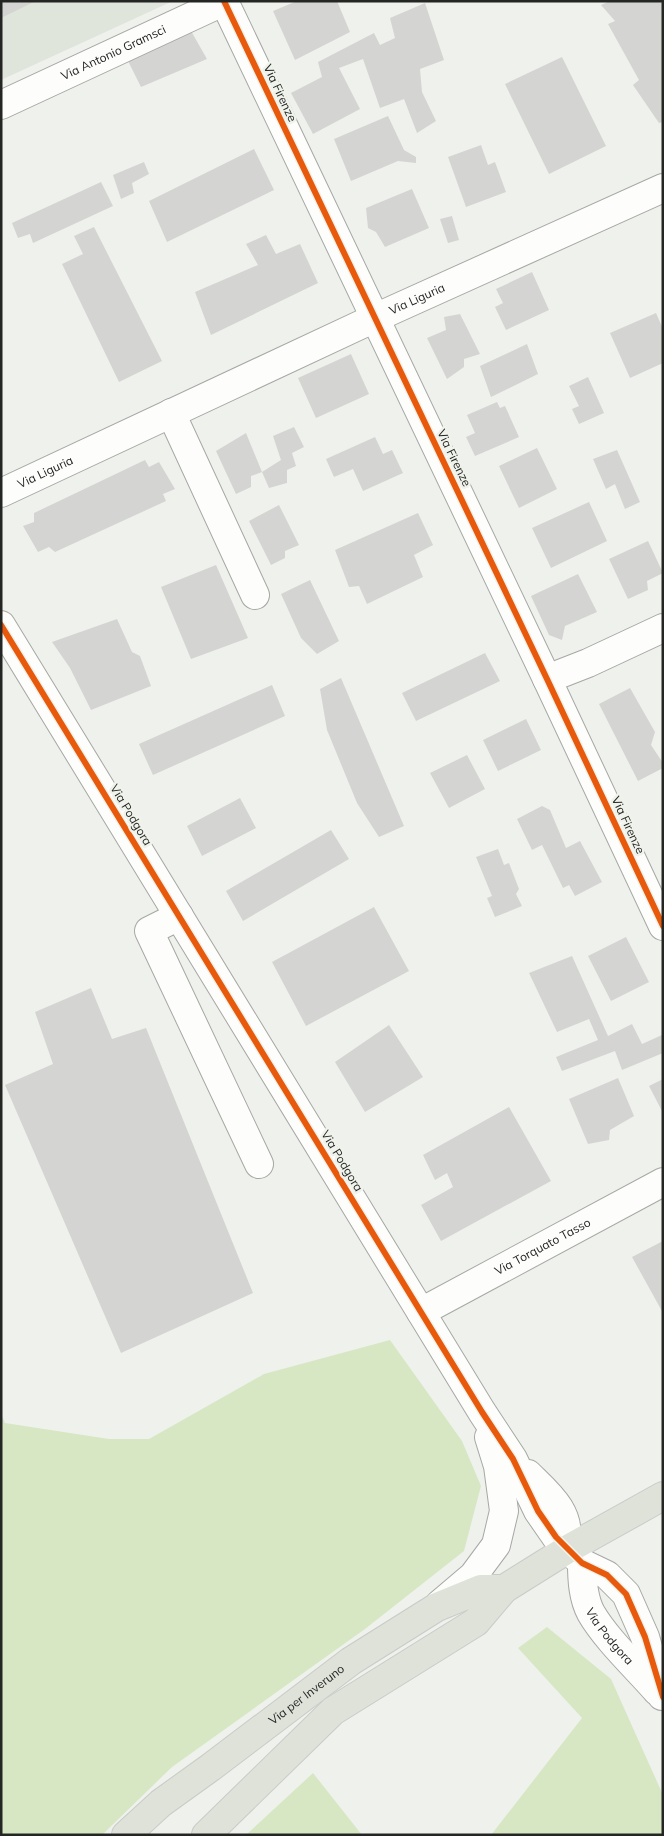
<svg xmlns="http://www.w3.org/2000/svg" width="664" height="1836" viewBox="0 0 664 1836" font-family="Mulish,sans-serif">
	<rect width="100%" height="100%" fill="#eff1ed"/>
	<path fill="#e0e5dc" d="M1,1H173L1,80Z"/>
	<path fill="#d7e7c3" d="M390,1340L462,1441L481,1486L464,1551L365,1629L172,1767L102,1835H1V1414L5,1423L109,1439H149L264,1374Z
		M547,1627L611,1679L663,1795V1835H491L582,1718L518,1648Z
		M313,1773L362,1835H246Z"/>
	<path fill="#d4d5d2" d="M1,1H36L1,18Z
		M297,1H337L350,32L295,60L273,11Z
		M610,1H663V122L659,123L633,85L639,80L608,24L615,21L601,5Z
		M425,3L444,60L420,69L422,92L436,121L417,133L404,99L380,108L363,59L339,68L360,109L313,134L291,93L322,77L318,62L374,33L380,45L395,38L390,18Z
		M191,31L207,59L141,87L128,61Z
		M562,57L606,146L549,174L505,84Z
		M388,116L404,150L416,157V163L398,161L351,181L334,139Z
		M481,145L488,165L495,162L506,192L466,207L448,157Z
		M254,149L274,190L167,242L149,201Z
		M144,162L149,174L132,183L134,193L121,199L113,175Z
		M101,182L113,206L33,243L30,234L18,238L12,223Z
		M412,189L429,228L385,247L376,232L368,228L366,208Z
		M452,216L459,240L448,243L440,219Z
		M94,227L162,361L119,382L62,264L83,254L74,236Z
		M266,235L276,254L300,244L318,283L211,335L195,292L258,265L246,244Z
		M532,272L549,310L506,330L495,307L503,303L496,289Z
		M656,313L663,329V363L630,378L610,333Z
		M460,314L480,354L464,359V367L447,379L427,338L446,330L444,317Z
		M527,344L538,374L491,397L480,366Z
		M351,354L369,394L316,418L298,378Z
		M588,377L604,413L579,424L572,409L579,406L569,386Z
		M497,402L500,408L505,406L519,437L475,456L466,437L475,433L467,415Z
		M294,427L304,447L292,453L296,466L287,470V483L269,488L262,472L281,460L273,436Z
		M246,433L262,472L251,476V487L236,494L216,451Z
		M375,437L383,454L392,450L403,473L363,491L353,469L334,477L326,459Z
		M537,448L557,489L519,508L499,466Z
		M617,450L640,502L625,509L615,484L606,489L593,459Z
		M145,460L149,467L159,462L175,489L163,494L166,501L55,552L49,547L38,552L23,526L34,522V513Z
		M589,502L607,541L551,568L532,528Z
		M279,505L299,545L285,551V558L271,565L249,521Z
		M418,513L433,545L414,555L423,577L367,604L359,586L349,587L335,550Z
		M648,541L663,573L647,581L648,590L628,599L609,559Z
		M216,565L248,638L191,659L161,587Z
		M578,574L597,612L565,626L562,640L549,635L531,596Z
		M310,580L339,641L317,654L301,638L281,594Z
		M117,619L132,652L140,656L151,686L91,710L70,668L52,642Z
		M485,653L500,681L416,721L402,693Z
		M341,678L404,826L379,837L357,803L327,730L320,689Z
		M272,685L285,716L153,775L139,744Z
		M630,688L655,732L651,745L663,763V768L638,781L599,704Z
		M526,719L541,750L498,771L483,740Z
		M467,755L485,789L449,808L430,773Z
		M240,798L256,828L202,856L187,826Z
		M542,806L550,810L566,848L580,841L602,882L575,896L569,885L563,888L542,845L532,850L517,819Z
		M331,830L349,859L243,921L226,891Z
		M498,849L504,865L509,863L519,889L516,894L522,906L495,917L487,898L492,896L476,857Z
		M374,907L409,971L306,1026L272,962Z
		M626,937L649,982L611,1001L588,956Z
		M572,956L608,1036L632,1024L642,1044L662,1035L663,1053L622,1070L615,1051L562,1071L556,1057L598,1040L589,1019L557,1032L529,973Z
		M91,988L112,1039L146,1028L253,1293L121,1353L5,1085L53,1064L35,1012Z
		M389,1025L423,1077L365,1112L335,1062Z
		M618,1078L634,1116L610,1130L609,1140L588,1144L569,1099Z
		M663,1079V1113L649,1086Z
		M509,1107L551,1181L441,1241L421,1205L453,1187L447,1173L435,1180L423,1155Z
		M663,1241V1313L632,1257Z"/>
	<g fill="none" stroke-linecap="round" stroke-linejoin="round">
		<defs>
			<g id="minor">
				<path d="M224,1L547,679L663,926"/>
				<path id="s1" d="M1,105L225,1"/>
				<path d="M171,413L255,595"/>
				<path id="s2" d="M1,493L375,318L663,188"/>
				<path d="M1,625L482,1412L513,1459L538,1511L556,1537L582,1563L607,1575L626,1594L645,1637L662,1696"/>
				<path d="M547,679L588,663L663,628"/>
				<path d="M179,916L149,931L259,1164"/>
				<path id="s3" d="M421,1312L663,1182"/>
				<path d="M528,1474C546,1492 573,1513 565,1542"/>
				<path id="s4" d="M582,1563C582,1580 583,1598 591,1613C606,1639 636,1667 657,1691"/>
				<path d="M440,1604L473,1576L496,1545L504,1511L498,1466L489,1437"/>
			</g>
			<g id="major">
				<path id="s5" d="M126,1835L161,1803L211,1767L351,1661L437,1607L481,1589H504"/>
				<path d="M206,1835L333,1711L476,1622L504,1589L568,1549L663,1496"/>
			</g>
		</defs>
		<use href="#minor" stroke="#a6a8a4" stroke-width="30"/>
		<use href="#major" stroke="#c9cbc8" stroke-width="30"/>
		<use href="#minor" stroke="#fdfdfc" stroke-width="28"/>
		<use href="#major" stroke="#dee2d9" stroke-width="28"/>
		<defs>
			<path id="cycleway" d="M224,1L547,679L663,926
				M1,625L482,1412L513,1459L538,1511L556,1537L582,1563L607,1575L626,1594L645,1637L663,1697"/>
		</defs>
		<use href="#cycleway" stroke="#eff3eb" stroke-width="9"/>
		<use href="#cycleway" stroke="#e8590c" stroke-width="6"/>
	</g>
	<g text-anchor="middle" stroke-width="5" stroke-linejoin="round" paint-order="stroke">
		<g font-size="12" fill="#242623" stroke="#eff3eb">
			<text dy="4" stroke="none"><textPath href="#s1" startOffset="124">Via Antonio Gramsci</textPath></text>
			<text transform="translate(280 93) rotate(65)" y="4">Via Firenze</text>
			<text dy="4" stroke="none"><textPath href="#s2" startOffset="459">Via Liguria</textPath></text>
			<text transform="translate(454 458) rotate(64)" y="4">Via Firenze</text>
			<text dy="4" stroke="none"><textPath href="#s2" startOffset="49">Via Liguria</textPath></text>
			<text transform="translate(131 815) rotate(59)" y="4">Via Podgora</text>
			<text transform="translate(628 825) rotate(65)" y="4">Via Firenze</text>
			<text transform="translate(342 1161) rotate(59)" y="4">Via Podgora</text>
			<text dy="4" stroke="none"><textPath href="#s3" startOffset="138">Via Torquato Tasso</textPath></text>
			<text dy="4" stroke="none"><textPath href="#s4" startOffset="81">Via Podgora</textPath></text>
			<text dy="4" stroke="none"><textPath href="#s5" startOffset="229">Via per Inveruno</textPath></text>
		</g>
	</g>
	<rect width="664" height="1836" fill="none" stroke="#242623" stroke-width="5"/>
</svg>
